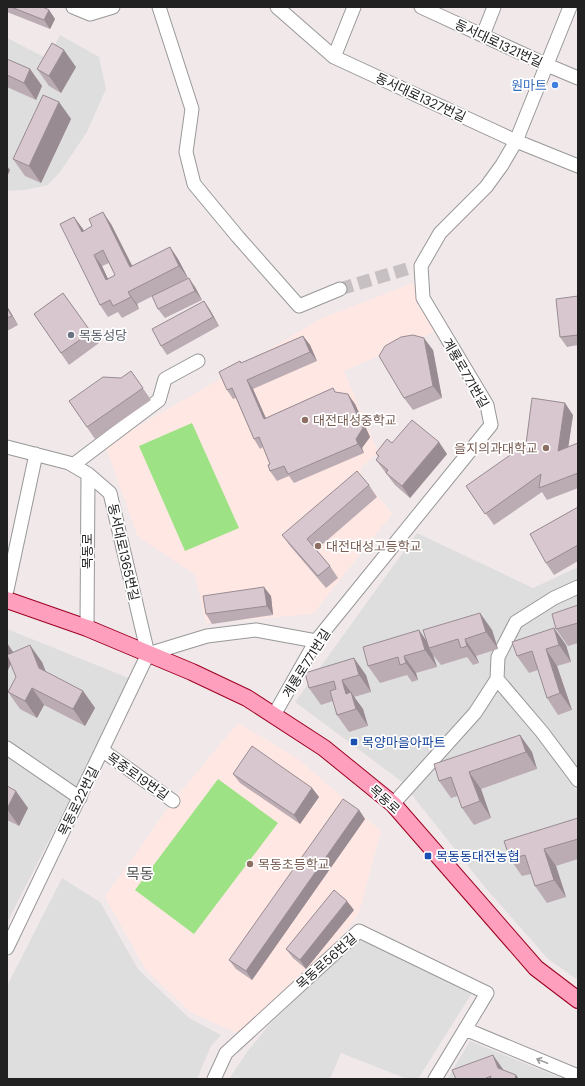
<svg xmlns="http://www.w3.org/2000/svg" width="585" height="1086" viewBox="0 0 585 1086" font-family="'DM Sans','Noto Sans KR',sans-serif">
	<rect width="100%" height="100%" fill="#f1e8ea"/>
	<path fill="#dfdedf" d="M60,35L99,57L106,89L87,132L60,172L48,185L25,190L7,191V38L48,59Z
		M417,533L533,588L578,567V980L548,959L484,886L401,781L295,702Z
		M7,629L131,679L7,923Z
		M62,878L100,902L138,969L189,1018L221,1035L211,1046L197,1079H7V986Z
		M360,937L472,993L418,1079H407L341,1053L330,1079H229L247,1052L269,1025Z
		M470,1041L563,1079H447Z"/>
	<path fill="#ffe7e3" d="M413,283L436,331L344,371L378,452L361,468V475L392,514L313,614L206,623L195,575L138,537L105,445L210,385L320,319Z
		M238,723L297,758L381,831L359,913L301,991L241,1035L190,1012L146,970L105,897L173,801Z"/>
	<path fill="#9de284" d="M192,423L239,528L185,551L139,446Z
		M218,779L278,823L194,934L135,890Z"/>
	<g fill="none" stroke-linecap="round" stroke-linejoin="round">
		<path stroke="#c7c0c2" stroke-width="13" stroke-dasharray="13 6" stroke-linecap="butt" d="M340,289L410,268"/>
		<defs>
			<path id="minor" d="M73,7L90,14L113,7
				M159,7L192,109L186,152L194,184L238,237L299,306L340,289
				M277,7L334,57L516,141L578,166
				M421,7L547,65L578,78
				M483,35L494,7
				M334,57L354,7
				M7,447L69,463L88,474L110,493L148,654
				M73,465L159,400L165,379L198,361
				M7,590L36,454
				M87,628L88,474
				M148,654L207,636L256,630L316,641
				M497,679L542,732L578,780
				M274,715L316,641L491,425L487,405L423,298L421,266L440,233L486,187L502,165L516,141L570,7
				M7,748L80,798
				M102,750L173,801
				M393,804L475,713L497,679L498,657L516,622L554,598L578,587
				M7,948L148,654
				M465,1029L578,1076
				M214,1079L226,1053L359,931L487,993L435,1079"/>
			<path id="major" d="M7,600L87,628L192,672L247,698L324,748L393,804L536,968L578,1000"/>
		</defs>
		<use href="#minor" stroke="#989898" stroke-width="15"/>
		<use href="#major" stroke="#9e0021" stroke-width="18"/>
		<use href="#minor" stroke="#fff" stroke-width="13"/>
		<use href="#major" stroke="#fea0bd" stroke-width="16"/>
	</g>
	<path fill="#bbabb2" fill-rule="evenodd" d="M7,7H46L45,8L49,10L55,19L50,29L7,12Z
		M7,59L30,69L42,86L36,100L7,87Z
		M76,67L61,93L49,86L37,69Z
		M59,102L71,119L41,183L25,176L13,159Z
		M74,217L84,231L111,224L132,266L170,247L178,259L188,278L137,304L139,309L122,318L118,312L108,317L100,305ZM109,263L115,275L108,279L102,266Z
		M195,287L202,300L165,318L158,309Z
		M63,293L99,343L69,365L34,314Z
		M578,296V345L567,347L560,337Z
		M204,301L210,310L219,326L167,355L161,346Z
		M7,306L18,325L7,331Z
		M303,336L310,345L317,361L253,389L266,418L333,388L336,393L355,404L370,437L362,448L364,453L294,483L289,476L277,481L270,471V464L263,447L260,449L254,439L236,398L233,399L227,390L240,361L241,363Z
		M433,350L442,398L413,410L404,398Z
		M131,371L151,400L95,439L69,401L121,378Z
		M573,415L568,447L578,443V488L547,500L542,492L494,525L466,486Z
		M392,443L447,454L410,498L395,485L376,460L378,457L376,453Z
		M369,485L377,497L316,550L330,566L338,578L326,588L291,547L282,535Z
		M578,507V561L554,575L546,563Z
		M271,596L273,615L212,624L206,614Z
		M578,605V643L568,646L556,629Z
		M480,613L492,630L498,649L476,656L479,663L473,665L467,657L441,665L433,655L437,667L416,673L418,680L412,682L407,675L380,683L368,666L419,630L427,641Z
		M554,628L566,645L571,662L557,666L572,710L558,715L547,698L538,670L529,673L517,656Z
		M7,643L13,652L42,662L46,672L83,691L95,708L85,726L44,705L37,718L20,709L8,692L16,677L11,664L7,672Z
		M305,673L366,675L371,692L354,697L363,709L368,726L349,732L337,715L333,701L321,705L309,688Z
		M520,735L532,752L537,769L481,789L491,818L474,825L462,808L458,796L451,798L439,781Z
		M233,774L312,788L319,797L300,824L240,783Z
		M7,786L28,808L19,826L7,820Z
		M359,810L365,819L252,980L236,969L229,960Z
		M578,818V859L556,866L566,897L547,903L535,886L531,874L522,876L510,859Z
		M354,910L306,969L293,958L286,949Z
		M503,1070L519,1079H456Z"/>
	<path fill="#988b91" d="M49,10L55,19L50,29L44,20Z
		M64,50L76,67L61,93L49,76Z
		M30,69L42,86L36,100L24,83Z
		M59,102L71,119L41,183L29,166Z
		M7,166L10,170L7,177Z
		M103,212L111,224L139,279L130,267Z
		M74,217L83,229L90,244L82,232Z
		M170,247L178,259L188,278L179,266Z
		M94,255L102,266L114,292L106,280Z
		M189,278L195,287L202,300L195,291Z
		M128,292L137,304L139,309L131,297Z
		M204,301L210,310L219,326L213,317Z
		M7,306L18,325L12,316L7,308Z
		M303,336L310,345L317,361L310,352Z
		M424,338L433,350L442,398L433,386Z
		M247,380L253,389L270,428L264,419Z
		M348,394L355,404L370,437L362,448L364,453L358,444L356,439Z
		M565,403L573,415L566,463L558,451Z
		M439,442L447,454L410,498L402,486Z
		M264,587L271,596L273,615L267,606Z
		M480,613L492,630L498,649L486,632Z
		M554,628L566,645L571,662L559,645Z
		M419,630L431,648H429L433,655L437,667L425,650Z
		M465,639L476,656L479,663L467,646Z
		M7,643L15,655L7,672Z
		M30,645L42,662L51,685L39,668Z
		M546,649L557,666L572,710L560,693Z
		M404,656L416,673L418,680L406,663Z
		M354,658L366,675L371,692L359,675Z
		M342,680L363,709L368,726L346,694Z
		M32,688L44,705L37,718L25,701Z
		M83,691L95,708L85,726L73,709Z
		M520,735L532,752L537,769L526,752Z
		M469,772L481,789L491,818L480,801Z
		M312,788L319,797L300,824L294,815Z
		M16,791L28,808L19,826L7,809Z
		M359,810L365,819L252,980L246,971Z
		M544,849L556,866L566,897L554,880Z
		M347,901L354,910L306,969L300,960Z
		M493,1055L505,1072L498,1068Z
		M516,1075L519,1079H515Z"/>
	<path fill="#d9c7cf" stroke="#988b91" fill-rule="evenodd" d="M11,7H43L49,10L44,20Z
		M52,43L64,50L49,76L37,69Z
		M7,59L30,69L24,83L7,75Z
		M43,95L59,102L29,166L13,159Z
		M103,212L130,267L170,247L179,266L128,292L131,297L113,306L110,300L100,305L60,224L74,217L82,232L92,226L89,219ZM103,250L115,275L106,280L94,255Z
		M189,278L195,291L158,309L152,296Z
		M63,293L91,332L61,353L34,314Z
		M578,296V335L560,337L556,299Z
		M204,301L213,317L161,346L152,329Z
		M7,308L12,316L7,318Z
		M413,335L424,338L433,386L404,398L379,356L385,346L401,337Z
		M303,336L310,352L247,380L264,419L333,388L335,392L348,394L363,428L356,439L358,444L288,474L284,466L270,471L268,465L270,464L259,437L254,439L232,388L227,390L219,372L240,361L241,363Z
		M131,371L143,388L87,427L69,401L103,377L121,378Z
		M532,398L565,403L558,451L578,443V473L539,488L541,474L485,514L466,486L526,444Z
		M412,420L439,442L402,486L386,473L388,470L376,460L379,456L376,453L387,439L392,443Z
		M357,471L369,485L307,539L330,566L318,576L282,535Z
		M578,507V545L546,563L530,534Z
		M264,587L267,606L206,614L203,596Z
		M578,605V623L556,629L552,614Z
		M480,613L486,632L465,639L467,646L461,648L458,639L429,648L423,630Z
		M554,628L559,645L546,649L560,693L547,698L532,651L517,656L512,642Z
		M419,630L425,650L404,656L406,663L400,665L398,657L368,666L363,647Z
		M30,645L39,668L83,691L73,709L32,688L25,701L8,692L16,677L7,655Z
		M354,658L359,675L342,680L346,694L351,692L356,709L337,715L330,691L336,689L334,681L309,688L305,673Z
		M520,735L526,752L469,772L480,801L462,808L451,777L439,781L434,764Z
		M252,746L312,788L294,815L233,774Z
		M7,786L16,791L7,809Z
		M343,799L359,810L246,971L229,960Z
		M578,818V839L544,849L554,880L535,886L525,855L510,859L504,841Z
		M334,890L347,901L300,960L286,949Z
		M493,1055L498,1068L516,1075L515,1079H490L491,1076L484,1079H456L452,1070Z"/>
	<defs><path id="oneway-shaft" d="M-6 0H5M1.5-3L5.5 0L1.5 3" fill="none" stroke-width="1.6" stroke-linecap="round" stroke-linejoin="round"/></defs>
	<use stroke="#9b9b9b" href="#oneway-shaft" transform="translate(542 1061) rotate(-158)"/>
	<circle fill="#3f7fe0" stroke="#fff" stroke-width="1.5" cx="555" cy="85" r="4"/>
	<circle fill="#6b7280" stroke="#fff" stroke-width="1.5" cx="71" cy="335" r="4"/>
	<g fill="#8d6e63" stroke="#fff" stroke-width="1.5">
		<circle cx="305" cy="420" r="4"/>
		<circle cx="546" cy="448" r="4"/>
		<circle cx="318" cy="546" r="4"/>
		<circle cx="250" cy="864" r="4"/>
	</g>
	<g fill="#1a4fb4" stroke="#fff" stroke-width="1.5">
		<rect x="350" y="738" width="8" height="8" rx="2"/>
		<rect x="424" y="852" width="8" height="8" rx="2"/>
	</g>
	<g text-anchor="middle" stroke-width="3.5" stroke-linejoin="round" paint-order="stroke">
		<g font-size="13" fill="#212121" stroke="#fff">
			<text transform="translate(499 43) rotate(25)" y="5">동서대로1321번길</text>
			<text transform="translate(421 97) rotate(25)" y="5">동서대로1327번길</text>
			<text transform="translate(466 373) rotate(60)" y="5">계룡로771번길</text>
			<text transform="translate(87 551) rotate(-90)" y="5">목동로</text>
			<text transform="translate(124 552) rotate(77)" y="5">동서대로1365번길</text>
			<text transform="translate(306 663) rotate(-58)" y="5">계룡로771번길</text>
			<text transform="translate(138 776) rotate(35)" y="5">목중로19번길</text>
			<text transform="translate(385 799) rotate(42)" y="5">목동로</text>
			<text transform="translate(78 801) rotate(-64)" y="5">목동로22번길</text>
			<text transform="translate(326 961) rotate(-42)" y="5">목동로56번길</text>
		</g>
		<g font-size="13" fill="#366cbe" stroke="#fff" text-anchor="end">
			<text x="547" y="90">원마트</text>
		</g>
		<g font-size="13" fill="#5b616d" stroke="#fff" text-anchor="start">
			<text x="79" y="340">목동성당</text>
		</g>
		<g font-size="13" fill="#785e54" stroke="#fff" text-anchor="start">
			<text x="313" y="425">대전대성중학교</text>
			<text x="538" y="453" text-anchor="end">을지의과대학교</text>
			<text x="326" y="551">대전대성고등학교</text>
			<text x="258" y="869">목동초등학교</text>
		</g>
		<g font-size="13" fill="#164399" stroke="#fff" text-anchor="start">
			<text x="362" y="747">목양마을아파트</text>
			<text x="436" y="861">목동동대전농협</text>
		</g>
		<g font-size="15" fill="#545454" stroke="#fff">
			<text x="140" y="879">목동</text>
		</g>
	</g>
	<rect width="585" height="1086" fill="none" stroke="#212121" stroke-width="16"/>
</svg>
